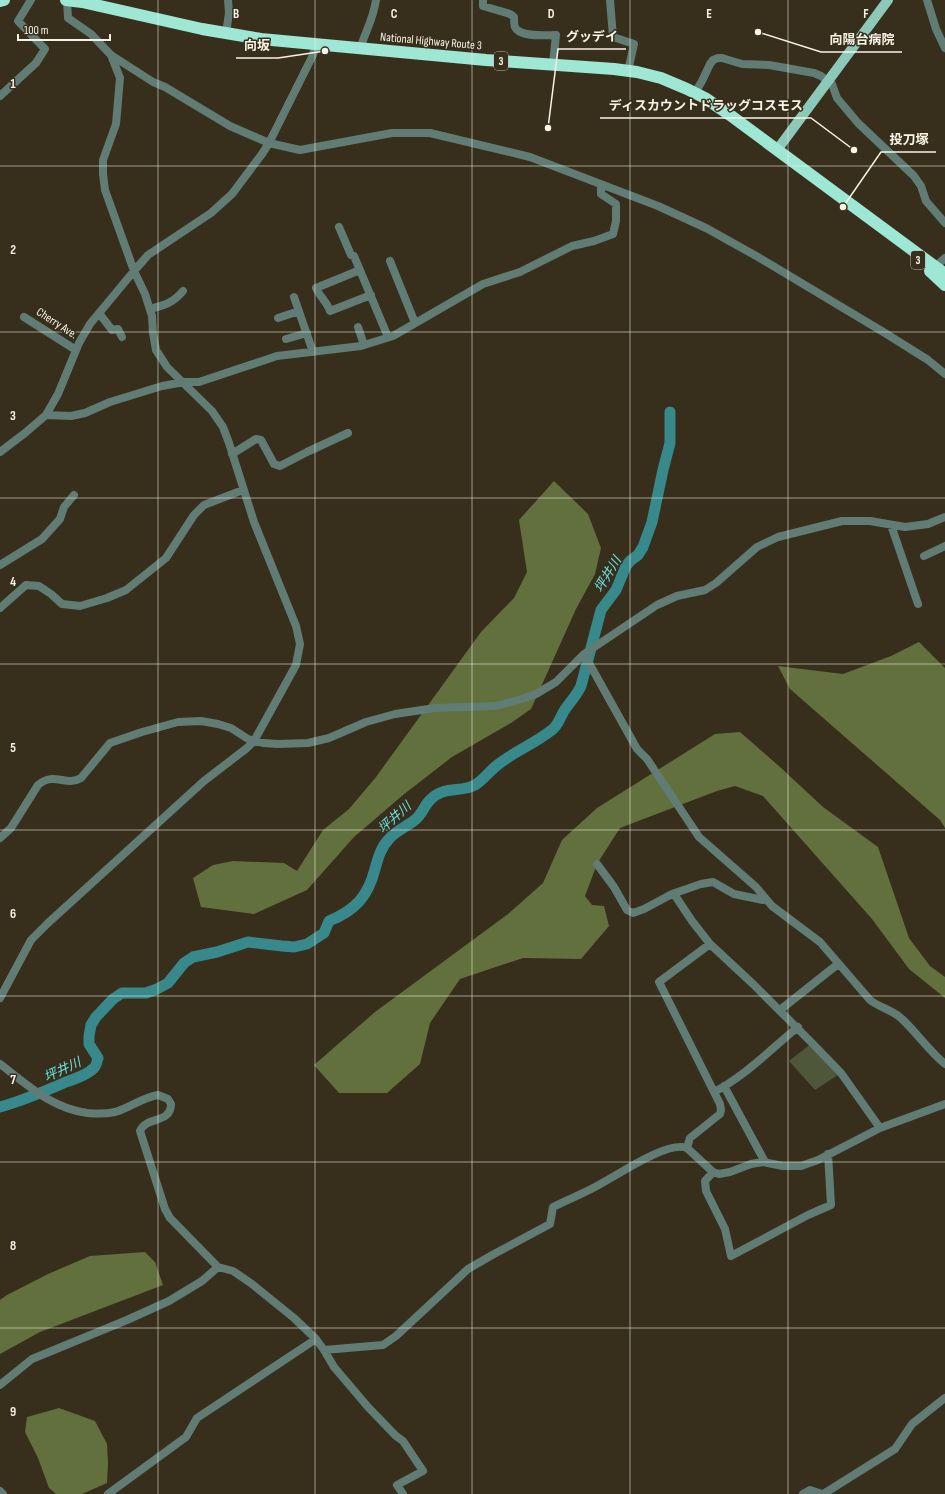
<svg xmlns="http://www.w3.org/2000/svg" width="945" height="1494" viewBox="0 0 945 1494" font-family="'Sofia Sans Condensed','Noto Sans JP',sans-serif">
	<rect width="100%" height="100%" fill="#372f1c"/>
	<path fill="#4e573a" d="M812,1043L841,1073L815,1090L789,1061Z"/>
	<path fill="#61703c" d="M554,481L588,514L601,548L595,574L576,609L531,709L511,723L452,757L403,795L354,837L307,890L254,914L201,907L193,878L213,865L233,861L284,863L297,871L323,830L349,809L376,777L481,632L514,598L527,572L519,520Z
		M919,642L945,668V828L940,820L790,689L778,666L843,674L891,656Z
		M740,732L780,767L823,807L878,847L909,938L930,966L945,977V998L909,969L872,919L763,796L735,786L717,791L620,828L597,864L585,896L592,905L604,906L609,926L581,959L523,958L460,979L430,1023L420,1064L387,1093H339L314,1065L375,1012L508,914L543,883L562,840L597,808L715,734Z
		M145,1252L155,1262L163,1285L40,1332L0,1354V1300L7,1295L48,1274L90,1256Z
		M59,1408L95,1421L107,1444L108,1463L107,1483L82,1494H56L49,1488L38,1458L25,1432L27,1417Z"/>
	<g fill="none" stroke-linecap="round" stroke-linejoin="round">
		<path stroke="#38898b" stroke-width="11" d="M0,1107C25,1100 43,1092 66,1082C76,1078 86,1076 94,1068C95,1067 97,1062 98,1058L89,1044V1036L91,1025L96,1017L113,999L122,993H146L157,989L168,983L184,963L193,957L217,952L248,942L282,946L294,947L307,944L324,933L329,921C356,910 368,896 375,869C378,858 381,847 389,839C395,831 408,826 416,819C422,814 424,806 430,800C444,785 461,793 475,785C483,780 488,773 495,767C512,752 535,744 553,729C558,725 561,716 564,711C570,702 577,695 581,686L601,610L616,590L626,566L630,561L638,555L643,547L652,522L663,470L670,443V412"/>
		<path stroke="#607c75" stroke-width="8" d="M67,0L68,18L91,34L111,55L153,82L165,87L230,126L269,143L300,150L392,133H430L530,157L658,206L706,228L758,257L885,333L928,360L945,374
			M483,0V6L510,14L514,17C514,20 514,25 515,27C520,38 546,35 556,35L553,64
			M610,0L613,37L634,44L628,71
			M927,0L936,29L945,48
			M226,33L229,13L228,0
			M360,49C366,30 373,20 376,0
			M695,93L702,81L710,64L713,60L718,58H722L742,64L769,65L814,73L821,76L832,84L837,98L858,123L914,176L921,186L926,201L945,223
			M0,96L36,63L45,49L18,21L31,0
			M339,227L351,255L354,256L388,337
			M390,261L415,323
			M935,267L945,258
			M360,270L316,288C320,297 327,302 330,311L371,295
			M294,297L313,352
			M150,309C165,305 173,303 183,291
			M99,313L112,330L118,329L122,337
			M24,317L76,350
			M278,318L299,311
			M358,327L364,345
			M286,339L307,333
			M46,415L71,416L85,413L110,402L162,386L184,382H199L277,356L361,346L393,336L483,284L520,272L572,246L594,241L613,234L616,221V204L601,194V185
			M0,452L25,433L46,415L58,394L79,343L90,324L134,271L148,255L211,213L232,194L262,154L269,143L313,55L316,45
			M232,454L256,439L261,440L274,464L280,466L307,452L348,433
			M891,525L918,604
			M924,556L945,546
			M0,565L42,539L60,519L64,507L74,495
			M0,608L26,585L39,586L51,594L62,604L80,606L107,598L126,590L166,558L194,515L204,505L243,490
			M584,654L637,749L647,759L699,837L756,887L772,906L820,942L870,1000C880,1008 893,1010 902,1019C917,1033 929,1051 945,1064
			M0,838L11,828L38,785C54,771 66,787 81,778L110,743L142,732L178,722L201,721L218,724L231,728L248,739L263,743L278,744L308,743L329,738L366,722L395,714L435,708L495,706L522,699L536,694L556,682L584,654L657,605L677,596L705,590L716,583L757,547L778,537L842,521H870L905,527L928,524L945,517
			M597,864L614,887L627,910L633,913L644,909L672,894L701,884L713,882L734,894L763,900L766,899
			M674,894L692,921L710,944L753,984L812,1043L841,1073L880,1128
			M0,998L31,940L48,923L204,781L247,748L254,741L296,665L300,644L296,626L254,522L229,443L223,427L212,411L167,367L156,350L153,333L152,316L145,294L134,271L105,190L103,174V160L116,124L120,78L111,55
			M780,1010L838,964
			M0,1064C28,1085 51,1108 87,1113C97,1114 106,1114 115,1112C130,1108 143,1097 158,1095L168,1099L171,1104C171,1124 146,1116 140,1131L165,1209L170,1218L218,1267L233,1271L252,1284L294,1318L316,1339L324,1350L334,1367L368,1407L396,1436L403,1441L423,1471L397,1485L403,1494
			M724,1086L765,1162
			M714,1092C745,1076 771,1049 798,1027
			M687,1148L690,1138L720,1114L721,1110L720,1104L659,982L710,944
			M713,1172L705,1181L706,1191L725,1229L731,1256L808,1215L831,1205L828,1154
			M324,1350L383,1345L396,1336L468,1269L494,1254L550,1224L553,1207C567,1200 582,1194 595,1187C615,1177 667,1140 687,1148L713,1172L719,1174L730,1172L751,1164L763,1162L783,1166H801L818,1160L880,1128L945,1104
			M0,1385L32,1359L127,1320L169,1301L202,1281L218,1267
			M0,1491L3,1494
			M108,1494L186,1437L197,1418L316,1339
			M803,1494L810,1490L822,1494L825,1493L895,1449L912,1424L945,1398"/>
		<path stroke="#8cc9b9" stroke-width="10" d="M777,150L888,0"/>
		<path stroke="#9de7d4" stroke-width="12" d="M66,0L82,2L202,29L261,39L486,60L614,69L637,72L661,78L687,89L705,98L730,115L945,274
			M0,1L4,0
			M930,271L945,285"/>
	</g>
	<path fill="none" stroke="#f8f3e7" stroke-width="1" stroke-opacity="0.55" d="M158,0V1494M315,0V1494M472,0V1494M630,0V1494M788,0V1494M0,166H945M0,332H945M0,498H945M0,664H945M0,830H945M0,996H945M0,1162H945M0,1328H945"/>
	<g text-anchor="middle" stroke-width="3" stroke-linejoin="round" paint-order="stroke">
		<g fill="#372f1c" stroke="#beb8aa" stroke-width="1">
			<rect x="494" y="52" width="14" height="18" rx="3"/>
			<rect x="911" y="251" width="14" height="18" rx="3"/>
		</g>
		<g font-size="11" font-weight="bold" fill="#f8f3e7">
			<text x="501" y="65">3</text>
			<text x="918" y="264">3</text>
		</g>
		<g font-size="12" fill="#f8f3e7" stroke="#372f1c">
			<text transform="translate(431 41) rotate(5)" y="4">National Highway Route 3</text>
			<text transform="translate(57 323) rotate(33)" y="4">Cherry Ave.</text>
		</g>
		<g font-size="13" font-style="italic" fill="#69e2e4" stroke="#372f1c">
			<text transform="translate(607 574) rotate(-59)" y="5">坪井川</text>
			<text transform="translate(394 817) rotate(-42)" y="5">坪井川</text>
			<text transform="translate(62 1069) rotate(-25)" y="5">坪井川</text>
		</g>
	</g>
	<g font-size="13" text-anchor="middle" font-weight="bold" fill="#f8f3e7" stroke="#372f1c" stroke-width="3" stroke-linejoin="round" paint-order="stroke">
		<text x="236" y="18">B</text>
		<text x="394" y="18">C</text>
		<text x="551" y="18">D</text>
		<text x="709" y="18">E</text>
		<text x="866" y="18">F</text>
		<text x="13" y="88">1</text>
		<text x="13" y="254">2</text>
		<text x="13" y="420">3</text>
		<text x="13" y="586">4</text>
		<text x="13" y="752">5</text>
		<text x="13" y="918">6</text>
		<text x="13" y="1084">7</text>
		<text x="13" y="1250">8</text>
		<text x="13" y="1416">9</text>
	</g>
	<path fill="none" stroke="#f8f3e7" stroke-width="1.5" d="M548 128L558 49H626M758 32L821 52H902M325 51L278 58H236M854 150L811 118H600M843 207L881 152H936"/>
	<g fill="#f8f3e7" stroke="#372f1c" stroke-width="1.5">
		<circle cx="548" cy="128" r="4"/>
		<circle cx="758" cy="32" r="4"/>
		<circle cx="325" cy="51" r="4"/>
		<circle cx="854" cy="150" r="4"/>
		<circle cx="843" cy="207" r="4"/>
	</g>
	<g font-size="13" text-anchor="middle" font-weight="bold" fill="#f8f3e7" stroke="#372f1c" stroke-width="3" stroke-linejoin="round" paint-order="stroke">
		<text x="592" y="41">グッデイ</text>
		<text x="862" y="44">向陽台病院</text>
		<text x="257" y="50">向坂</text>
		<text x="706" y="110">ディスカウントドラッグコスモス</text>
		<text x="909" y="144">投刀塚</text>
	</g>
	<path d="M18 34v6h92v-6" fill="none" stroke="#f8f3e7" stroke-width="2"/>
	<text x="24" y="34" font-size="12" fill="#f8f3e7" stroke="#372f1c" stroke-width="3" paint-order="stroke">100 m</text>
</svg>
